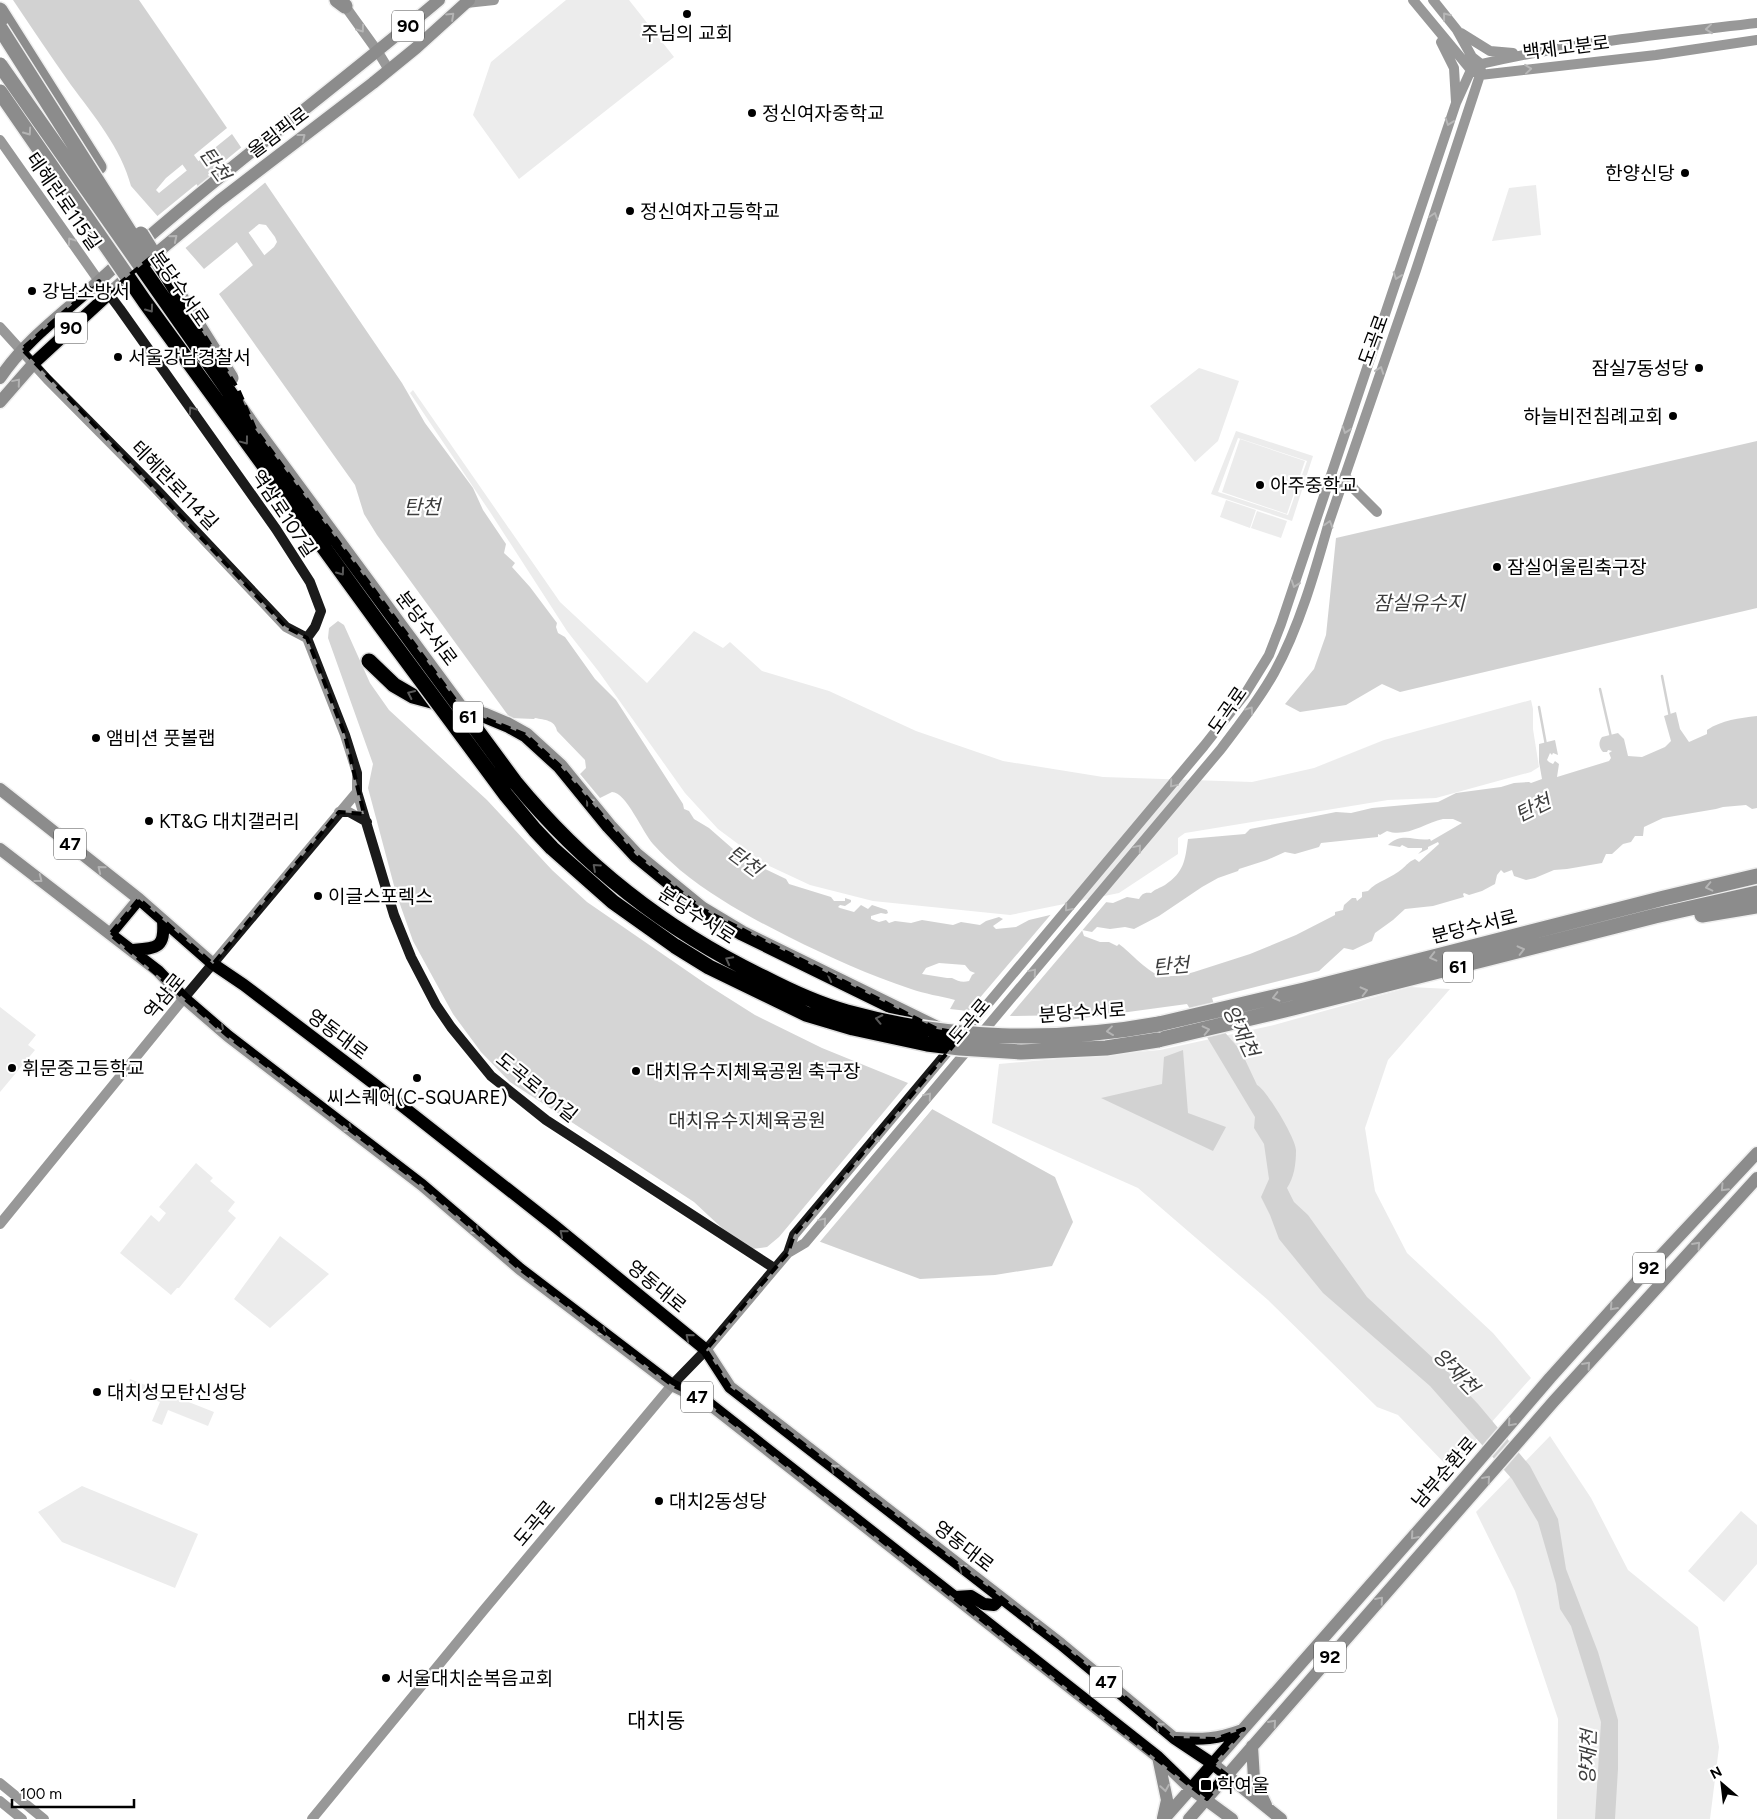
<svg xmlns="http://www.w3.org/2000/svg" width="1757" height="1819" viewBox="0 0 1757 1819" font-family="Figtree,'Noto Sans KR',sans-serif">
	<rect width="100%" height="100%" fill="#fff"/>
	<path fill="#d5d5d5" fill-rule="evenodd" d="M566,0H629L674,57L519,179L473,115L491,62Z
		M1536,185L1541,235L1492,241L1509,188Z
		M1199,368L1239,381L1218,441L1195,462L1150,406Z
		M413,390L560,602L647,683L694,631L723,648L730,642L762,671L829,691L916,731L1003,761L1103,777L1252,782L1314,768L1384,740L1531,700L1533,709V729L1539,767L1531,772L1436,798L1388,800L1185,833L1178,838V854L1119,893L1010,915L873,901L810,885L765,864L718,829L685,793L599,672L567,631L490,512L410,393Z
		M1236,431L1313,456L1292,521L1211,494ZM1238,438L1307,461L1288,515L1218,492Z
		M1240,439L1305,461L1287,514L1222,492Z
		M1226,500L1256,510L1250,528L1220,517Z
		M1257,511L1287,521L1281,538L1251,528Z
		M338,621L344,625L370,683L389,710L487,800L552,870L587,902L706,984L755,1015L822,1048L908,1083L779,1237L767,1247L752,1249L724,1230L694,1202L510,1082L481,1052L453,1014L413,941L396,893L368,788L373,764L328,638L329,628Z
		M1410,987L1450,989L1388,1060L1365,1128L1375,1191L1407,1253L1493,1333L1531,1378L1450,1469L1398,1415L1377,1407L1268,1300L1138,1188L992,1123L999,1064L1160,1050L1274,1025Z
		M0,1007L36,1035L28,1045L35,1050L0,1092Z
		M196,1163L213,1178L210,1181L235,1202L228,1211L236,1218L179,1288H177L171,1295L120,1253L151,1215L159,1222L166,1213L159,1207Z
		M280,1236L329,1274L270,1328L234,1299Z
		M130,1379L214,1412L208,1426L168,1410L162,1425L152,1421L160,1402L127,1389Z
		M1550,1436L1591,1498L1628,1570L1698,1627L1719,1747L1710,1819H1557L1558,1719L1515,1591L1476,1512Z
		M82,1486L198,1534L175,1588L62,1542L38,1512Z
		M1741,1511L1757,1525V1564L1724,1602L1688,1571Z"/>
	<path fill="#9c9c9c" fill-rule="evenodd" d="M13,0H139L227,128L166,178L156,190L159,193L232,134L402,383L425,423L473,488L483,510L506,544L504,553L515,563L512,567L530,587L557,623L556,627L558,633L565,637L595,679L616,700L683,804L684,809L689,811L694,819L709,828L757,870V865L786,879L789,884L831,897L834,901H845V898L851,900V902L845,906L840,905L838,907L840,908L854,912L861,905L868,909L872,905L887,910L888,913L886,914L881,913L871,916V919L879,922L886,920L889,923L895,921L911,923L922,920L953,925L961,922L980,925L986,921L999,917L1003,919L993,926L996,929L1016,927L1029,920L1105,902L1113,903L1127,897L1139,899C1142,894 1144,892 1151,893C1155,889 1160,888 1165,885C1184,872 1185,861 1188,839L1245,834L1250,829L1336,812L1351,813L1372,808L1438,802L1456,793L1501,787L1514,783L1529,782L1531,783L1542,779L1539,762V744L1555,740L1558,755L1553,753L1552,755L1550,753L1547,760L1549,762L1553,764L1555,761L1559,764L1557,777L1609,761L1611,758L1609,753L1612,751L1608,750L1607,752H1603C1599,748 1598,742 1602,737L1618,733L1624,739L1628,756L1642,757L1665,747L1671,741L1664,716L1676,712L1680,729L1689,742L1707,734V730C1722,720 1739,718 1757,716V808L1752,809L1746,805L1723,807L1716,809L1663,818L1644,827L1643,836H1635L1631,842L1623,844L1612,854H1606L1602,863L1567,869L1554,870L1535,878L1526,880L1514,876L1512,870L1504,873L1501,870L1497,875L1495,884L1482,891L1469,895L1464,893L1463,894L1464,897L1433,906L1405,909L1393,920L1375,933L1372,941L1353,950L1344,948L1319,971L1212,998L1222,1029L1241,1051L1257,1085C1266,1089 1297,1140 1296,1151C1296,1164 1294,1178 1287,1188L1294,1202L1308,1215L1367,1297L1448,1372L1478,1404L1530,1466L1558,1519L1566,1569L1598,1652L1618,1720V1769L1615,1819H1595L1601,1722L1571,1626L1560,1609L1556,1584L1538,1522L1512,1479L1430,1386L1323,1293L1279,1239L1270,1215L1261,1197L1269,1179L1264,1144L1254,1128L1255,1117L1187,1004L1069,1020L1068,1015L1012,1016L950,1009L955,1000C940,996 925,994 911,989C869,975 829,957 789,937C751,918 713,897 680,870C671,862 661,853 653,844C643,833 626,792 612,792L600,798L580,774L586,768L585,760L557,731C555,720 545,720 535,718L534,719L510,718L377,535L364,514L355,485L219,294L274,247L277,242L275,237L266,225L259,224L204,269L131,186C121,148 94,116 71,85C51,57 32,28 13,0ZM1443,819H1453L1462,823L1431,841L1430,839C1416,842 1402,831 1388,845L1400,847L1402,845L1408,848H1422V850L1418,854L1428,849V847L1438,842L1439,844L1419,862L1415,859C1408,862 1407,865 1402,869C1392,878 1377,881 1368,891L1362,892V897L1357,901L1356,898H1352L1344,905L1343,910L1335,912V915L1296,935L1250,954L1194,972C1184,975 1171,977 1162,976C1149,974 1130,952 1119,944L1117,946L1109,942H1100L1084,936L1082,930L1092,932L1097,927L1110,929L1125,927L1134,929L1159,916L1202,887L1218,878L1238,871L1239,869L1267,860L1285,852L1295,854L1319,847L1321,843L1378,837V834L1380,835L1387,831C1406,838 1425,823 1443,819ZM939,963L965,965L970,971L975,973L972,975L969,981C962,983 958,981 952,978H947L922,974L926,968Z
		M1757,441V608L1400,692L1382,684L1346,705L1300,712L1285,704L1314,669L1326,635L1336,538Z
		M1183,1050L1188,1113L1226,1127L1213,1151L1101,1098L1162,1084L1164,1057Z
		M932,1109L1055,1177L1073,1222L1052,1266L995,1275L920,1279L818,1241Z"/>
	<path fill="#fff" d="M243,146L267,181L183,250L155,218Z
		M1104,899L1108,900L1008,1018L966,1014L1053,912Z
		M931,1107H934L818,1244L817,1243V1239Z"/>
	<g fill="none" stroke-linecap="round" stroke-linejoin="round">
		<path stroke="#9c9c9c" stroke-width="2.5" d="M1662,676L1670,717
			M1600,689L1611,737
			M1539,707L1546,745"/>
		<path stroke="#9c9c9c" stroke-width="15" d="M177,144L204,182
			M232,222L269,275"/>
		<defs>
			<path id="primary" d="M373,83L416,48L469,0
				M0,378C26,339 65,312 100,280C208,181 327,95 439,0
				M0,402L34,363L124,280
				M0,789L139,899L213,964L244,985L373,1083L556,1227L706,1350L730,1387L1061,1644L1174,1738L1213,1764L1281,1819
				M0,849L158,971L184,998L228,1036L422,1185L520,1269L672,1385L707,1402L1158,1757L1191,1789L1232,1819
				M110,934L139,899
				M131,950C157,948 165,949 163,921
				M955,1597L971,1596L984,1604L994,1605L1001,1598
				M1176,1738C1201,1740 1218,1739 1242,1730
				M1252,1746L1254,1779L1266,1805
				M1158,1757L1167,1800L1163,1818
				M1164,1819L1446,1499L1550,1378L1640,1278L1757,1153
				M1189,1819L1554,1401L1757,1178"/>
			<path id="highway" d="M337,0L345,6
				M0,10L99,167
				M369,661L394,685L413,696L484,715L508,725L526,735L560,766L609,826L636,855L702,909L742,933L936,1028
				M1702,915L1757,906
				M1159,1024L1304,990L1664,898L1757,876
				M1158,1040L1293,1008L1655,916L1757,893"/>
		</defs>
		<use href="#primary" stroke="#dbdbdb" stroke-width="15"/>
		<use href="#highway" stroke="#dbdbdb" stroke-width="18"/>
		<path stroke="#1b1b1b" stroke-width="10" d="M1413,0L1471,70L1480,75L1656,55L1757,40
			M1433,0L1457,30L1472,57L1481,64C1571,43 1664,34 1757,23
			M466,3L494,0
			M345,6L378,52L389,70
			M1461,33L1490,51L1513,53
			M1441,42L1454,68L1456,102
			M0,140L99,281L120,309L276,529L310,582L321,611L315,627L307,638
			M0,327L47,379L156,489L286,627L307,638
			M1345,475L1354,489L1377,512
			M307,638L345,735L357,773V792L394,915L411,957L436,1005L451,1027L491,1076L546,1120L774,1268
			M339,812H349L367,822
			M0,1224L184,998L357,792
			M788,1253L794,1235L1204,746L1245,694L1269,655L1281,624L1456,103L1471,70L1477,62
			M0,1783L44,1819
			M0,1801L22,1819
			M312,1819L483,1611L672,1385L706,1350L788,1253L805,1243L1221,749C1239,725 1259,700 1274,673C1299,628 1315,572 1329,522L1416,270L1480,75L1481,64"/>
		<use href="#primary" stroke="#000" stroke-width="12"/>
		<use href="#highway" stroke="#000" stroke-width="15"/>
		<defs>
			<path id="primary-bridge" d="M147,261L219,201L373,83"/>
			<path id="highway-bridge" d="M0,28L141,250
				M0,65L255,429L515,782C583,865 668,931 763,977C790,991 818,1004 847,1012C948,1040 1056,1043 1159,1024
				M0,92L145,302L380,625L506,795L535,830L552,848L613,902L675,946L709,967L806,1014L853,1028L927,1044L960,1048L1021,1052L1106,1048L1158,1040
				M141,234L231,378"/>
		</defs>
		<use href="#primary-bridge" stroke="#dbdbdb" stroke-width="15" stroke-linecap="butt"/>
		<use href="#highway-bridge" stroke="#dbdbdb" stroke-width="18" stroke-linecap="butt"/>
		<use href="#primary-bridge" stroke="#000" stroke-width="12"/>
		<use href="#highway-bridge" stroke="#000" stroke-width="15"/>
	</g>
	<defs><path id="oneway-chevron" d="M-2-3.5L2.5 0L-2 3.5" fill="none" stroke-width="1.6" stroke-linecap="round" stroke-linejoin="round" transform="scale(1.25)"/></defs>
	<g stroke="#595959">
		<use href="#oneway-chevron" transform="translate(451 16) rotate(-43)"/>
		<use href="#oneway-chevron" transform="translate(28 132) rotate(55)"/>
		<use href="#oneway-chevron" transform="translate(302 137) rotate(-37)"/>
		<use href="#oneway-chevron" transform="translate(174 238) rotate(-40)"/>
		<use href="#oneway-chevron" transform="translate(150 309) rotate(54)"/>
		<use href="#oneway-chevron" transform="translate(17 382) rotate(-50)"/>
		<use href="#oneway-chevron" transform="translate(245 441) rotate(53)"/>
		<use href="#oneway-chevron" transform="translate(341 572) rotate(54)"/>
		<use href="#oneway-chevron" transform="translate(411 694) rotate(-155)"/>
		<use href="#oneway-chevron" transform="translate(589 801) rotate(-129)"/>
		<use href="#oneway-chevron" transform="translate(596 867) rotate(-138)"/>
		<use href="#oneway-chevron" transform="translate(101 869) rotate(-141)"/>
		<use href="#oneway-chevron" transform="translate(39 879) rotate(38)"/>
		<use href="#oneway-chevron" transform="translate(1709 887) rotate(167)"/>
		<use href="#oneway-chevron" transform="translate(1521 950) rotate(-14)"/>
		<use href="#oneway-chevron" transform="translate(1433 957) rotate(166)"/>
		<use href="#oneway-chevron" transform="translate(729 960) rotate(-152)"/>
		<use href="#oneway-chevron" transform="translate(831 977) rotate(-153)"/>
		<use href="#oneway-chevron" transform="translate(1364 991) rotate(-14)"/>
		<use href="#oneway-chevron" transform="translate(1276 997) rotate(166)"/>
		<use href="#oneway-chevron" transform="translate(879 1019) rotate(-168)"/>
		<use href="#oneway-chevron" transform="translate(221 1029) rotate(41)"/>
		<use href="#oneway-chevron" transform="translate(1206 1030) rotate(-13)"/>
		<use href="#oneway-chevron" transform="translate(1110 1031) rotate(173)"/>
		<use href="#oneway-chevron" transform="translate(349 1129) rotate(37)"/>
		<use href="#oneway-chevron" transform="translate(1724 1188) rotate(133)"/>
		<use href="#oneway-chevron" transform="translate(476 1231) rotate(41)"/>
		<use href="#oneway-chevron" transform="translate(563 1233) rotate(-140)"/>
		<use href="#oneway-chevron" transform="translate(1697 1245) rotate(-48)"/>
		<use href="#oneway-chevron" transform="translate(1613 1307) rotate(132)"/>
		<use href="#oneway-chevron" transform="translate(603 1332) rotate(37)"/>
		<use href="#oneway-chevron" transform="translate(689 1337) rotate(-140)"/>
		<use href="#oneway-chevron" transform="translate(1587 1365) rotate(-48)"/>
		<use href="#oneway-chevron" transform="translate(1511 1423) rotate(131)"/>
		<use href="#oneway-chevron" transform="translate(834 1468) rotate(-142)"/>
		<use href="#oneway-chevron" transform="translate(1487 1479) rotate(-49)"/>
		<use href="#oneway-chevron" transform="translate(1414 1536) rotate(131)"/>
		<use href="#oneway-chevron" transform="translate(962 1568) rotate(-142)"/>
		<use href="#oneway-chevron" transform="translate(1380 1600) rotate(-49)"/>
		<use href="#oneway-chevron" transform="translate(1033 1623) rotate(-143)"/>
		<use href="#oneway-chevron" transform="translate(1273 1723) rotate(-49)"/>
		<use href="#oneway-chevron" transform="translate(1159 1726) rotate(-140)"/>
		<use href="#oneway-chevron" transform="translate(1165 1788) rotate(81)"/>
	</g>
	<g stroke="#5f5f5f">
		<use href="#oneway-chevron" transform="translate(1446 16) rotate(-128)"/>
		<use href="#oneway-chevron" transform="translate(361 29) rotate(54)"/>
		<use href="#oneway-chevron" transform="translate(1709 29) rotate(174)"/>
		<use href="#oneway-chevron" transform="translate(1528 69) rotate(-6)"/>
		<use href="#oneway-chevron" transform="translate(1449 122) rotate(109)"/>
		<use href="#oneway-chevron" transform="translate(1434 216) rotate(-72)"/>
		<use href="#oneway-chevron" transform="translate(71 241) rotate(-125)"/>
		<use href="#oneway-chevron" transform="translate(1397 276) rotate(109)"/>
		<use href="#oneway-chevron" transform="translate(1380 370) rotate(-70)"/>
		<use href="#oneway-chevron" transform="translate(192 410) rotate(-125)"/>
		<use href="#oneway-chevron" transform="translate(1346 430) rotate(109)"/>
		<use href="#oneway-chevron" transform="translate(1329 524) rotate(-73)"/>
		<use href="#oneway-chevron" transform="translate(1295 584) rotate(109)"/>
		<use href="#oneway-chevron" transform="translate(1250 710) rotate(-54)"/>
		<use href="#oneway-chevron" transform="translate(1173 784) rotate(130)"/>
		<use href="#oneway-chevron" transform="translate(1138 848) rotate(-50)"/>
		<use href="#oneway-chevron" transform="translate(1068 908) rotate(130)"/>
		<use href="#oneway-chevron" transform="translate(1033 972) rotate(-50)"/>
		<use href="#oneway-chevron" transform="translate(928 1096) rotate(-50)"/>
		<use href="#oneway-chevron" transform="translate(874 1140) rotate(130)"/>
		<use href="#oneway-chevron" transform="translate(823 1221) rotate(-50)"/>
	</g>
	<path d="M0 0H1757V1819H0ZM154,255L238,389L255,429L462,709L526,735L560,766L636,855L702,909L937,1029L963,1034L794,1235L788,1253L706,1350L730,1387L1061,1644L1174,1738L1215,1739L1244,1729L1213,1764L1227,1775L1207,1799L707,1402L672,1385L520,1269L422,1185L228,1036L110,934L139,899L213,964L339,812L364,814L345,735L307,638L286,627L22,349L99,281L108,293Z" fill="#fff" fill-opacity=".55" fill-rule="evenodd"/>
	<path fill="none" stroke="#000" stroke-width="4" stroke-dasharray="10 6" stroke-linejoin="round" d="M154,255L238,389L255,429L462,709L526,735L560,766L636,855L702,909L937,1029L963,1034L794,1235L788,1253L706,1350L730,1387L1061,1644L1174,1738L1215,1739L1244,1729L1213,1764L1227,1775L1207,1799L707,1402L672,1385L520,1269L422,1185L228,1036L110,934L139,899L213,964L339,812L364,814L345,735L307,638L286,627L22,349L99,281L108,293Z"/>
	<g fill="#000" stroke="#fff" stroke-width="2">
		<circle cx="687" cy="14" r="5"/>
		<circle cx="752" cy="113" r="5"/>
		<circle cx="1685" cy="173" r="5"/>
		<circle cx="630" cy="211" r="5"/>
		<circle cx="32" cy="291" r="5"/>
		<circle cx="118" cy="357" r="5"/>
		<circle cx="1699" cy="368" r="5"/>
		<circle cx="1673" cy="416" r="5"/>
		<circle cx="1260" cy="485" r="5"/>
		<circle cx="1497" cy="567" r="5"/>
		<circle cx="96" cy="738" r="5"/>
		<circle cx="149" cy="821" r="5"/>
		<circle cx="318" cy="896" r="5"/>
		<circle cx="12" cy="1068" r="5"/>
		<circle cx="636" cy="1071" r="5"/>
		<circle cx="417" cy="1078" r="5"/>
		<circle cx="97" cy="1392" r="5"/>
		<circle cx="659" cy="1501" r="5"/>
		<circle cx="386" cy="1678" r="5"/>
		<rect x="1200" y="1779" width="12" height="12" rx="2.5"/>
	</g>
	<g text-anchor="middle" stroke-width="4.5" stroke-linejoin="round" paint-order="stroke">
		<g fill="#fff" stroke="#4c4c4c" stroke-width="1">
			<rect x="392" y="10.5" width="32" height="31" rx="4"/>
			<rect x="55" y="312.5" width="32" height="31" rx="4"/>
			<rect x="453" y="701.5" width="30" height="31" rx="4"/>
			<rect x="54" y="828.5" width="32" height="31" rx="4"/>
			<rect x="1443" y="951.5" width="30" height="31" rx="4"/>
			<rect x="1633" y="1252.5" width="32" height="31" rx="4"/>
			<rect x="681" y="1381.5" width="32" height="31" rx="4"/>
			<rect x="1314" y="1641.5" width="32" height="31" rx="4"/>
			<rect x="1090" y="1666.5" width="32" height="31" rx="4"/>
		</g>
		<g font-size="18" font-weight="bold" fill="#000">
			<text x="408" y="32">90</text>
			<text x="71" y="334">90</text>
			<text x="468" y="723">61</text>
			<text x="70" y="850">47</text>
			<text x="1458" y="973">61</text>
			<text x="1649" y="1274">92</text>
			<text x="697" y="1403">47</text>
			<text x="1330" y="1663">92</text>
			<text x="1106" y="1688">47</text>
		</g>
		<g font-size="19" fill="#000" stroke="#fff" text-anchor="start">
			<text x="687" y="40" text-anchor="middle">주님의 교회</text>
			<text x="762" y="120">정신여자중학교</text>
			<text x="1675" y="180" text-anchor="end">한양신당</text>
			<text x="640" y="218">정신여자고등학교</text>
			<text x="42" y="298">강남소방서</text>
			<text x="128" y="364">서울강남경찰서</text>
			<text x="1689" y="375" text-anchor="end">잠실7동성당</text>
			<text x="1663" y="423" text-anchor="end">하늘비전침례교회</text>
			<text x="1270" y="492">아주중학교</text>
			<text x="1507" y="574">잠실어울림축구장</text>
			<text x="106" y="745">앰비션 풋볼랩</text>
			<text x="159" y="828">KT&amp;G 대치갤러리</text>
			<text x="328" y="903">이글스포렉스</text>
			<text x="22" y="1075">휘문중고등학교</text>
			<text x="646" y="1078">대치유수지체육공원 축구장</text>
			<text x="417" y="1104" text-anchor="middle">씨스퀘어(C-SQUARE)</text>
			<text x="107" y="1399">대치성모탄신성당</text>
			<text x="669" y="1508">대치2동성당</text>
			<text x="396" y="1685">서울대치순복음교회</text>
			<text x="1217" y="1792">학여울</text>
		</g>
		<g font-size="19" fill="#000" stroke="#fff">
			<text transform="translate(1566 47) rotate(-7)" y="7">백제고분로</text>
			<text transform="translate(278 132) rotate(-37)" y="7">올림픽로</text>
			<text transform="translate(64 201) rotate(55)" y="7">테헤란로115길</text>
			<text transform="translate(180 288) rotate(55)" y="7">분당수서로</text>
			<text transform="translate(1373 340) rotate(-70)" y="7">도곡로</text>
			<text transform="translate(175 485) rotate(46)" y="7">테헤란로114길</text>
			<text transform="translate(284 513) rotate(56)" y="7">역삼로107길</text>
			<text transform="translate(427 628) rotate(53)" y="7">분당수서로</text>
			<text transform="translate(1227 710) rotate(-55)" y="7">도곡로</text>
			<text transform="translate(697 915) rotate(33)" y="7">분당수서로</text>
			<text transform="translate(1474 926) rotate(-14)" y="7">분당수서로</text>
			<text transform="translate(164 996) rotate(-51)" y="7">역삼로</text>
			<text transform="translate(1082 1012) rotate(-4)" y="7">분당수서로</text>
			<text transform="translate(969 1021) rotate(-50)" y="7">도곡로</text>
			<text transform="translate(338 1034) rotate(37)" y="7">영동대로</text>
			<text transform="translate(537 1087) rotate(39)" y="7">도곡로101길</text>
			<text transform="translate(657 1286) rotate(40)" y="7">영동대로</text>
			<text transform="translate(1444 1472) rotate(-49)" y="7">남부순환로</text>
			<text transform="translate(534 1523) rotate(-50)" y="7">도곡로</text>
			<text transform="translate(964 1546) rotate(38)" y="7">영동대로</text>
		</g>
		<g font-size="19" fill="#2c2c2c" stroke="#fff">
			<text x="747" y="1127">대치유수지체육공원</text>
		</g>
		<g font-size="20" font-style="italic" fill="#3d3d3d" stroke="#fff">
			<text transform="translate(215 164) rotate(55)" y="7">탄천</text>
			<text x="422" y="514">탄천</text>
			<text x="1419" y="610">잠실유수지</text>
			<text transform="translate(1533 808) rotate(-26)" y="7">탄천</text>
			<text transform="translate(745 861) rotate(37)" y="7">탄천</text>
			<text transform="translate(1171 966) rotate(-5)" y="7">탄천</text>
			<text transform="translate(1241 1031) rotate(64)" y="7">양재천</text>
			<text transform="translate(1456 1371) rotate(46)" y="7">양재천</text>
			<text transform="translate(1588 1757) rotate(-88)" y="7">양재천</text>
		</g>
		<g font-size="21" fill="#000" stroke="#fff">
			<text x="656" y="1728">대치동</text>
		</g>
	</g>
	<g transform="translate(1722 1784) rotate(332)" stroke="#ffffff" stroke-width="4" paint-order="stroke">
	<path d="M0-4L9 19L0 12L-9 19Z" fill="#000000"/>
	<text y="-8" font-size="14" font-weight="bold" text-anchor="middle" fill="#000000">N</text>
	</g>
	<path d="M12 1799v8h122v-8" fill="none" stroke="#000000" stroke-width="2.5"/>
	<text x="20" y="1799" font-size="15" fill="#000000" stroke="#ffffff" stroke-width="4" paint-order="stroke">100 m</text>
</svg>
